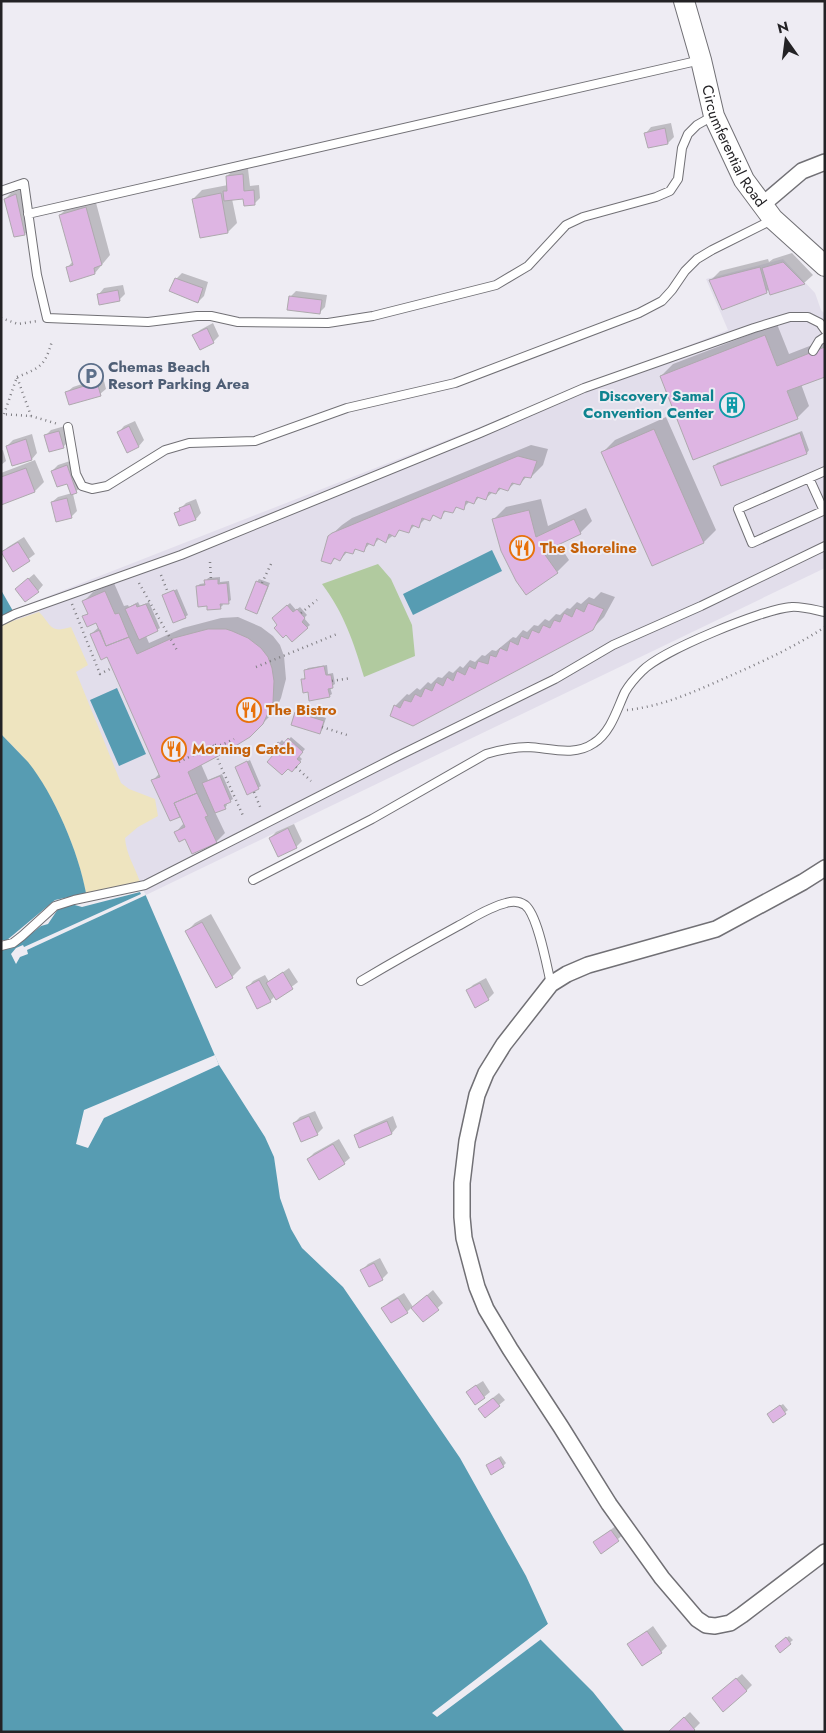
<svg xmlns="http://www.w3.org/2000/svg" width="826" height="1733" viewBox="0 0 826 1733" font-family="Jost,sans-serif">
	<rect width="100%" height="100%" fill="#eeecf3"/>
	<path fill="#e2deeb" d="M783,259L815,293L821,310L825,314V568L146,895L140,882L1,734V625L17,618L13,610L728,330L706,279Z"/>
	<path fill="#b1ca9f" d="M378,564L391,579L412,625L415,656L364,677C354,643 344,613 322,584Z"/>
	<path fill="#eee4bf" d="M39,612C52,625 49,634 71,627L88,665L76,672L121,783L129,789L155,799L158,816L138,827L125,838C126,854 135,867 140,882L86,894C79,853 54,794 28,763C20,753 10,743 1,734V625Z"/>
	<path fill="#579cb2" d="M492,550L502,571L413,615L403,594Z
		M1,590L17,618L1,625Z
		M117,688L146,754L119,766L90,700Z
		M1,734C10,743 19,753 28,762C54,794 79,853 86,893L140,882L219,1065L265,1137L274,1157L280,1198L291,1229L302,1248L343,1287L460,1458L526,1576L548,1624L536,1635L593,1692L625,1732H1Z"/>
	<path fill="#eeecf3" d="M140,882L146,895L27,950L28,954L20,957L16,964L11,954L16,948L23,945L24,947L141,894L140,892L82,907L71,904L60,906L48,924L41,926L13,948L1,949V940H7L55,900Z
		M215,1055L219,1065L104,1118L88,1148L76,1144L84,1110Z
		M548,1624L549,1626L539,1635L542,1638L540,1640L437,1717L432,1713Z"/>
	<path fill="#0003" d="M671,123L674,137L668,143L649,147L646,133L651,127Z
		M248,169L250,186L259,185L260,198L254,204L245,197L232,199L237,223L228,232L193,199L202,190L228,185L227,176L233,170Z
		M22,189L30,228L25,234L5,199L11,193Z
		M95,199L110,255L95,273L67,268L73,261L60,215L69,206Z
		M792,253L813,275L804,283L770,288L766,292L711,280L720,271L768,259L769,262L773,259Z
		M182,273L208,282L204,296L198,302L176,279Z
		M123,285L125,294L119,300L99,294L104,288Z
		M296,291L327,295L325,307L319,313L291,296Z
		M213,323L219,336L213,342L194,336L200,330Z
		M777,324L789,354L825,340V375L801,384L809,406L797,418L661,376L673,364Z
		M103,377L106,389L100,394L67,392L73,387Z
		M666,417L716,530L704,542L652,564L603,452L615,440Z
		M135,421L144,440L139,446L128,451L119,432L124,426Z
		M65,426L69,441L63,447L45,436L51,430Z
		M802,431L809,450L807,453L722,485L715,466L717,463Z
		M32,434L37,453L32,459L13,464L7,446L13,440Z
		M531,445L548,449L543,465L531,477L527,476L520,484L515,483L507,490L502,488L496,493L493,492L486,498L480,496L474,503L470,501L463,508L458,506L452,512L447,510L440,517L434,515L430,519L426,518L418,526L415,525L408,532L401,529L386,541L380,538L373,545L370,543L364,550L357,548L352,553L348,551L340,560L336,558L330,563L329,537L342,525L352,518Z
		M3,450L6,461L1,465V451Z
		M35,460L44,482L35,491L1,504V473Z
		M73,460L82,486L73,494L77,511L71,517L52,502L58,497L72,493L68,482L52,471L58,465Z
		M196,499L201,513L196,519L176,513L186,503Z
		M541,499L548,526L586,508L592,521L580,533L558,543L569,560L557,572L494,519L506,507Z
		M24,537L35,554L14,570L2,553L8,547Z
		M34,574L43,585L38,591L16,589Z
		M220,577V582L229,581L231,600L228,602L222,603L223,605L220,608L208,604L197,586L200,584L206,583V581L208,578Z
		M259,579L270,583L259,610L257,612V582Z
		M114,583L124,606L128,605L129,607L138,602L140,606L149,602L160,628L146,636L149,643L183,628L221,618L238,617L261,627L273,636L280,645L284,656L286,679L281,698L275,711L250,736L201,764L208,780L222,774L233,799L226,803L227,805L225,808L215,812L225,833L216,842L176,832L184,823L180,814L179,815L153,780L160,773L108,656L91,634L99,627L97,622L84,617L89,612L84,601L93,592Z
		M177,589L188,615L185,617L164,596Z
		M601,592L615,597L604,617L592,629L413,725L395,706L407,694L409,695L417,688L420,690L428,682L431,684L438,677L442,678L449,671L453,673L460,666L463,668L470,660L475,662L482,655L485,656L492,650L496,651L513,637L516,638L523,630L527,632L534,625L538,626L545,619L549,621L556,614L560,615L567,608L570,609L577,602L581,604L589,597L594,599Z
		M290,603L296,610L300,607L307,615L304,618L310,625L292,640L273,618Z
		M327,665L328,674L333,673L334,678L335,684L330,687L332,694L329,696L309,691L302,680L306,677L305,671L308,668Z
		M299,710L326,718L322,730L320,732L293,724L296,712Z
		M291,737L305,749L299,756L302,759L294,768L271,752L282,740L285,743Z
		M250,760L261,786L258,788L236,767Z
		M294,824L302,841L296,847L270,838L276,832Z
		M211,914L241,968L232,977L186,932L195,923Z
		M289,968L298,982L277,998L275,996L270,1001L248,987L253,981L265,975L269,982Z
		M486,978L494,993L488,999L467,991L473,985Z
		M315,1111L323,1128L317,1134L294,1123L300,1117Z
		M393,1116L397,1127L392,1133L360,1147L355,1136L361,1130Z
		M339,1139L350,1158L344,1163L308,1159L314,1153Z
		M380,1258L388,1273L382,1279L362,1270L368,1264Z
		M433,1290L443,1303L423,1321L412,1307L407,1312L383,1308L389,1302L404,1293L413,1307Z
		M483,1381L490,1392L484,1397L473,1387Z
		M499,1393L505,1400L499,1405L485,1404Z
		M783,1404L788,1410L773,1421L771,1412Z
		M501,1456L506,1463L503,1466L487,1465Z
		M617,1525L624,1534L602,1552L601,1537Z
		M653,1626L667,1646L661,1652L629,1644Z
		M789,1636L793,1640L780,1651L779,1644Z
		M742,1674L752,1685L746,1691L719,1693Z
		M690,1712L700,1723L691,1732L674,1727Z"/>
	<path fill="#deb5e3" stroke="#aea9ae" d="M665,128L668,144L648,148L644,133Z
		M243,174L244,191L254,190L255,205L244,206L243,199L224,201L223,191H227L226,176Z
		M221,193L228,233L200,238L192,199Z
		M16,194L25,235L14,237L4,199Z
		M86,207L102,265L94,268L95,274L70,282L66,267L73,265L59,215Z
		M783,262L805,284L770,295L762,268Z
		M760,267L767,293L722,310L709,280Z
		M175,278L203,288L198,303L169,291Z
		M118,290L120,301L99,305L97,294Z
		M289,296L322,300L320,314L287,310Z
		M207,328L214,343L200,350L192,335Z
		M765,335L777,366L825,347V377L787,391L798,419L693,460L660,376Z
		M97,382L101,396L69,405L65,392Z
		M129,426L139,447L127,453L117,432Z
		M654,429L704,543L652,566L601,452Z
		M59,431L64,448L49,452L44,435Z
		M800,433L807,454L721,486L713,466Z
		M26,439L32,460L12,466L6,446Z
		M518,456L537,461L531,478L524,477L520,485L512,483L508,491L499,488L496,494L489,492L486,500L477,497L474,504L466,501L464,510L456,507L453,513L444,511L441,519L433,515L430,521L422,518L419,528L412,525L409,533L399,530L395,537L389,534L386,543L377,538L374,546L367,543L364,552L355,549L353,554L345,552L340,561L334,558L331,564L321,561L328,536L332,533Z
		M67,465L77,493L71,495L67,484L57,487L51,471Z
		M26,468L35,492L1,505V477Z
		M67,498L72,518L56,522L51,502Z
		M190,504L196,520L179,526L174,513L180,511L179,508Z
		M529,510L536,537L574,519L581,534L543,552L558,573L526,595L516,581L501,551L492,519Z
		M18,542L30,561L13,572L1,552Z
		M28,578L39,592L25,602L15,589Z
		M218,579V584L227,583L229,604H220L221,609L207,610V606L198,607L196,586L205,585L204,580Z
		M256,581L268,586L257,614L245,609Z
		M174,590L186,618L173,623L162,595Z
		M105,591L115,614L119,613L129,637L106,646L96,623L87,627L82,616L88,614L82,601Z
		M588,603L604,609L593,630L413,726L390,716L394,705L400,708L404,700L411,702L415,694L421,697L425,688L432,691L436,682L443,686L447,677L453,681L457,671L465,675L469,666L475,669L478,661L488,664L490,655L496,657L500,648L507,651L510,641L518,645L521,636L528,639L532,630L539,633L543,625L550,628L554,620L560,622L564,613L572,617L576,608L584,612Z
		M136,604L137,607L146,604L158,631L139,640L125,609Z
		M287,605L293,612L297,609L305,618L302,622L308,628L292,642L286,635L283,638L274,628L277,625L272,618Z
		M208,629H226L232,631L248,638L261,648L268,657L272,668L274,681L273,702L263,724L250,737L224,753L188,772L197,793L174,803L180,817L170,821L151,780L160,777L107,657L101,660L90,634L100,630L106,646L129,637L137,654L170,639Z
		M324,666L326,675H331L332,681L333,688L328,689L330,697L309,701L308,692L303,693L301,679H305L304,670Z
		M295,712L324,721L320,734L291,725Z
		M288,738L303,752L297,759L301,762L296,767L292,772L288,769L282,775L267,762L273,755L269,752L274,747L278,742L282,745Z
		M247,761L259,789L247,795L235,767Z
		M220,776L231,802L224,805L226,809L215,813L202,783Z
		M197,793L208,816L205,817L217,843L192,854L185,839L179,842L174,832L185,827L174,803Z
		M288,828L297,848L278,857L269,838Z
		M202,922L233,978L216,988L185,931Z
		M283,972L293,989L276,1000L266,983Z
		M259,980L271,1002L257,1009L246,987Z
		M480,983L489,1000L475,1008L466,990Z
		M309,1116L318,1135L301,1142L293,1123Z
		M387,1121L392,1134L359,1148L354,1135Z
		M333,1144L345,1164L319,1180L307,1159Z
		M374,1263L383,1280L369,1287L360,1270Z
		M427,1295L439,1310L423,1322L411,1308Z
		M398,1298L408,1313L391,1323L381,1308Z
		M476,1385L485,1398L475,1405L466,1392Z
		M493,1398L500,1406L485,1418L478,1409Z
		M780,1405L786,1414L773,1423L767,1414Z
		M499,1458L504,1467L491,1475L486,1465Z
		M611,1530L619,1541L601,1554L593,1542Z
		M647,1631L662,1653L642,1666L627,1644Z
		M786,1637L791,1644L780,1653L775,1646Z
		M736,1678L747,1691L723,1712L712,1698Z
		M684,1717L695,1730L693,1732H668Z"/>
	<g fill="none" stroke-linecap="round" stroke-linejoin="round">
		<defs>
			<path id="lane" d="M1,191L24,183L37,275L47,318L148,322L197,316H211L238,322L328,323L373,316L496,285L528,266L566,225L583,217L656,197L670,191L678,179L682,148L688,134L697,125L713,116
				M28,214L701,60
				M813,351L819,341L825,337
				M68,427L76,474L82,486L92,489L107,486L165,450L189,443L255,441L347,408L455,383L639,313L662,301L672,290L685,271L697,259L712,250L772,220
				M825,471L738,509L752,543L825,510
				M809,478L824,511
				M1,621L15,614L181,555L480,433L584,388L754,328L790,317H808L820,323L825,330
				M253,880L372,819L486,754C500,750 513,747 528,747C550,748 574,757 594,743C611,732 617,709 625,692C629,685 636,677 642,671C661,651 763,609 791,607C801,606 815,610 825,612
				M1,946L13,943L22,936L55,906L74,900L145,885L396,757L555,679L613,645L701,606L825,546
				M361,981C393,962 425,944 458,926C473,918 489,907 506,903C512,901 519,901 525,905C538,915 547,967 551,984"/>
			<path id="street" d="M762,205L802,171L825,162
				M825,868L803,882L716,929L588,965L567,974L551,984L504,1044L486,1073L477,1095L467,1141L462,1183V1217L464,1238L477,1287L486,1309L510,1349L561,1427L609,1504L662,1578L697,1619L706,1625L715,1626L730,1623L742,1615L825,1552"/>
			<g id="secondary">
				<path id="s1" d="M684,1L701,60L714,116L744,180L773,219L825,266"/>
			</g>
		</defs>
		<use href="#lane" stroke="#717075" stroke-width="10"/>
		<use href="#street" stroke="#717075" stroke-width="18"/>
		<use href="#secondary" stroke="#717075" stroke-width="22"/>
		<path stroke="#807f84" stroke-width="2.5" stroke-dasharray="1 4" stroke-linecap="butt" d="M1,318L18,324L38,321
			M17,377C40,368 45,366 52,341
			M1,414L31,416L58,424
			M4,414L17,377L31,416
			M210,562L211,580
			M161,575L168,593
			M139,583L178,652
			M262,583L271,564
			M72,604L100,674L112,668
			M301,613L317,600
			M256,667L337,634
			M332,681L351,678
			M627,710C665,706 698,690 732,675C764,661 796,646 825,627
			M322,727L347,735
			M213,745L217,751L218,760L244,818
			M179,762L213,745H222L234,739
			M296,767L311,781
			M254,792L261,809"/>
		<use href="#lane" stroke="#fff" stroke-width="8"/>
		<use href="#street" stroke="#fff" stroke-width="15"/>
		<use href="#secondary" stroke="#fff" stroke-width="20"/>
	</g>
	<defs>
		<symbol id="parking-ring" viewBox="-11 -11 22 22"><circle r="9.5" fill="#eeecf3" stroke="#5c6f8a" stroke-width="1.5"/><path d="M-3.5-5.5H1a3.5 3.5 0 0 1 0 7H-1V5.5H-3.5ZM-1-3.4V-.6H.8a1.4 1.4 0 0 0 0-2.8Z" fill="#5c6f8a"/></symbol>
		<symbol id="building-ring" viewBox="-11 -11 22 22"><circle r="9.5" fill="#eeecf3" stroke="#0f9aa8" stroke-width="1.5"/><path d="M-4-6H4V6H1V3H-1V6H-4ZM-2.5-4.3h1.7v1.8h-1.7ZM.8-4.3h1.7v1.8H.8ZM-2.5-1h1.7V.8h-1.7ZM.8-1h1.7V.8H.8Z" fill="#0f9aa8"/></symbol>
		<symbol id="restaurant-ring" viewBox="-11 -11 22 22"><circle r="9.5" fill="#eeecf3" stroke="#e8710a" stroke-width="1.5"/><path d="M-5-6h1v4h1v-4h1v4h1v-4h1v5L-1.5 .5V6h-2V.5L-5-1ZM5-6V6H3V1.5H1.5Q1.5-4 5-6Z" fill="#e8710a"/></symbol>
	</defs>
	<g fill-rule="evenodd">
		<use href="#parking-ring" x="77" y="362" width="28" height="28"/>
		<use href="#building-ring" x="718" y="391" width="28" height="28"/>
		<use href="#restaurant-ring" x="508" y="534" width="28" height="28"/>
		<use href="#restaurant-ring" x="235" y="696" width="28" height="28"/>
		<use href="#restaurant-ring" x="160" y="735" width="28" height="28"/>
	</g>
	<g text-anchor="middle" stroke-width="4" stroke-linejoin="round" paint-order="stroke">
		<g font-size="15" fill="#232225" stroke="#eeecf3">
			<text dy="5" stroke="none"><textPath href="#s1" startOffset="154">Circumferential Road</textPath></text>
		</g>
		<g font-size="15" font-weight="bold" fill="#4e5e75" stroke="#eeecf3" text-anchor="start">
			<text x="108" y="372">Chemas Beach<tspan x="108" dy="17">Resort Parking Area</tspan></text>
		</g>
		<g font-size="15" font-weight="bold" fill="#0d838f" stroke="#eeecf3" text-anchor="end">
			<text x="714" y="401">Discovery Samal<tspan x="714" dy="17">Convention Center</tspan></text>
		</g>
		<g font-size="15" font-weight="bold" fill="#c56008" stroke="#eeecf3" text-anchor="start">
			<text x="540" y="553">The Shoreline</text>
			<text x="266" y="715">The Bistro</text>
			<text x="192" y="754">Morning Catch</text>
		</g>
	</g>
	<rect width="826" height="1733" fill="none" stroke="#232225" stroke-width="5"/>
	<g transform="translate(786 40) rotate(346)" stroke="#eeecf3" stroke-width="4" paint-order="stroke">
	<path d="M0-4L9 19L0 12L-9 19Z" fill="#232225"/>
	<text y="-8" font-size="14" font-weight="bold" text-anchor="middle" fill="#232225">N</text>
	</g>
</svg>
